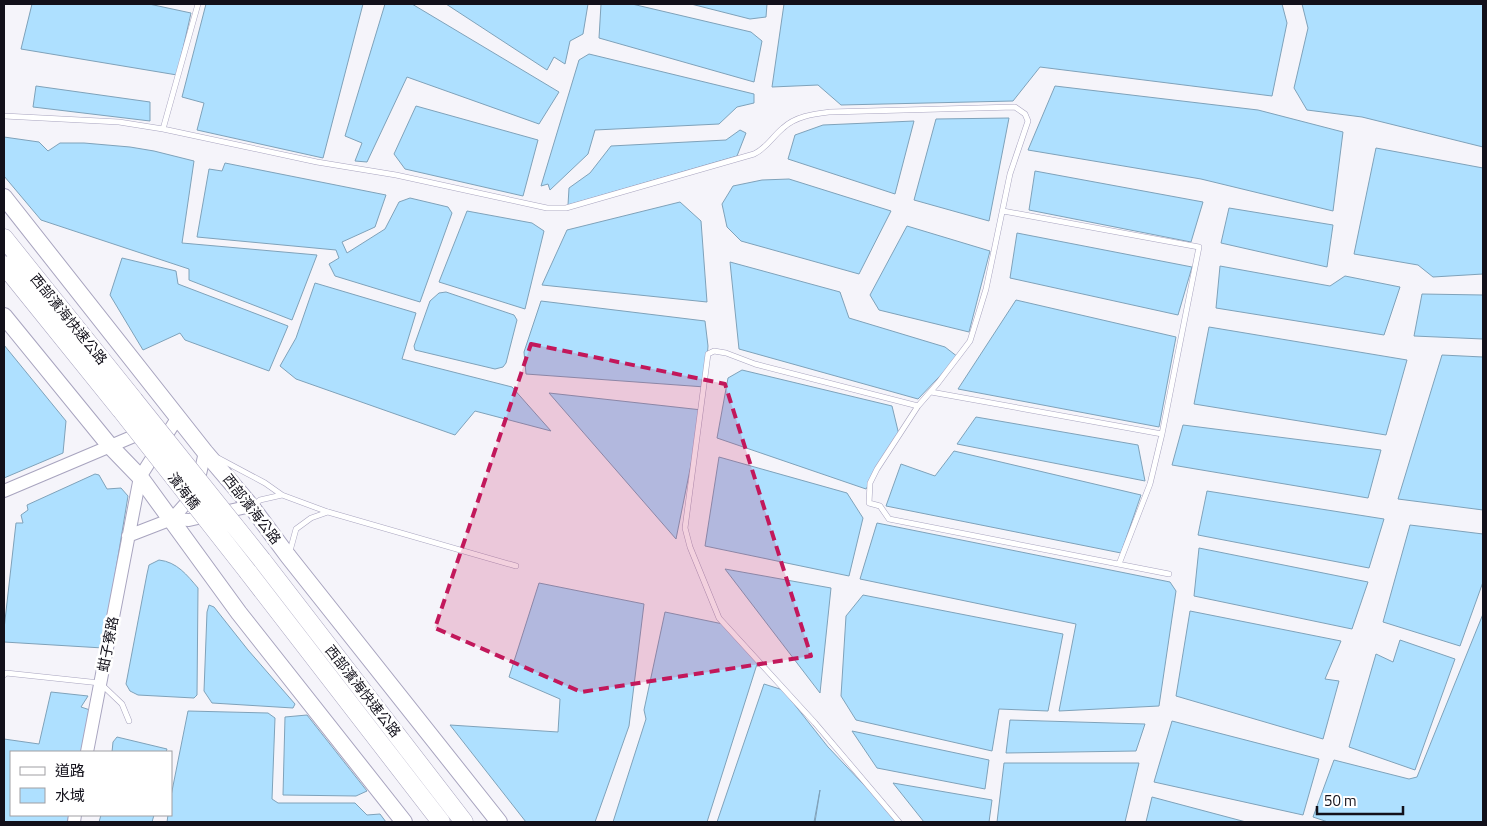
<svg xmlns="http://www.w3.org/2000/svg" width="1487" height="826" viewBox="0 0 1487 826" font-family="'Titillium Web','Noto Sans TC',sans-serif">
	<rect width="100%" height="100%" fill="#f5f4fa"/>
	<path fill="#aee0ff" stroke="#7fa2ba" d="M32,4H149L191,13L177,75L21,49Z
		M206,4H363L323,158L197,130L204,103L182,97Z
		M385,4H412L559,92L539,124L407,77L367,162L355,161L362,143L345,136Z
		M446,4H588L583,34L570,41L565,64L554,57L547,70Z
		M601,4H632L751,32L762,41L754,82L599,38Z
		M691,4H767L766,17L750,19Z
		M784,4H1282L1287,23L1272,96L1040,67L1013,101L841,105L818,85L772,87Z
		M1302,4H1483V147L1362,117L1307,110L1294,88L1308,28Z
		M589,54L754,94V103L737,107L719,124L595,130L588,154L550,190L548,184L541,186L579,60Z
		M36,86L150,102V121L33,107Z
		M1055,86L1258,110L1343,132L1333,211L1201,179L1028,150Z
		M416,106L538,140L523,196L405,169L394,154Z
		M1009,118L989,221L914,200L936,119Z
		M914,121L895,194L788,159L795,135L823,125Z
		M740,130L746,133L737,156L568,205L569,188L590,173L611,146L726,140Z
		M4,137L39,142L48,151L60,143H84L130,147L154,151L194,161L182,243L317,255L292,320L189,280V269L41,220L4,176Z
		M1376,148L1483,168V274L1433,277L1418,265L1354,254Z
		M225,163L386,195L375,227L342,242L347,253L385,229L399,202L410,198L448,207L452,213L420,302L335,276L329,264L339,258L336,250L197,237L209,169L222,171Z
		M1035,171L1203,202L1191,242L1029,210Z
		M789,179L891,211L859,274L741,241L727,227L722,204L733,186L762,180Z
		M680,202L701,221L707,302L542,285L567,230Z
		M1229,208L1333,225L1327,267L1221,243Z
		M467,211L532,223L544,231L525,309L439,282Z
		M907,226L990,251L969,332L879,310L870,295Z
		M1017,233L1192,267L1178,315L1010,278Z
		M122,258L176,271L178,284L288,326L269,371L185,340L180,333L143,350L110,295Z
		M730,262L840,292L849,318L945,347L958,357L918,399L739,349Z
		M1220,266L1330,286L1345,276L1400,287L1384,335L1216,308Z
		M315,283L416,313L402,359L512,387L551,431L475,411L455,435L296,379L280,366L296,338Z
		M446,292L514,315L517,320L506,363L503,367L495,369L415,350L414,346L430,301L439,293Z
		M1422,294L1483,295V339L1414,336Z
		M1016,300L1176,337L1159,427L958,389Z
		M541,301L705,321L708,346L705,387L526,374L524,352Z
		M1209,327L1407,360L1386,435L1194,404Z
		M4,345L66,421L63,453L4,478Z
		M1442,355L1483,357V510L1398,499Z
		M742,370L892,406L899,435L866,489L717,438L728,378Z
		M549,393L702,410L676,539Z
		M976,417L1138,445L1145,481L957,444Z
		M1183,425L1381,450L1368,498L1172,465Z
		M954,451L1141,495L1121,553L886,506L901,464L935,476Z
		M719,457L847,493L863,518L849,576L705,546Z
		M95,474L99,475L107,489L121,488L128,496L103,648L4,642V629L16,523H23L21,515L28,510L27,505Z
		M1207,491L1384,519L1369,568L1198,535Z
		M877,523L1170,582L1176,591L1159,706L1059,711L1076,624L860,579Z
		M1410,525L1483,534V582L1460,646L1383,622Z
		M1199,548L1368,582L1352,629L1194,596Z
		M159,560C177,562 187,575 198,588L197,695L194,698L138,695L130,691L126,684L147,574L149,565Z
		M725,569L831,588L820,693Z
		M539,583L644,604L629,726L595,822H526L450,725L558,732L560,699L509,677Z
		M863,595L1063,634L1048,711L999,709L992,751L856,720L841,696L846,616Z
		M209,605L214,607L248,650L295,704L293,708L212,703L204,691L207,612Z
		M1190,611L1341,641L1325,679L1339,681L1323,739L1176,696Z
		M665,612L723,624L758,661L707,822H613L646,719L644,710Z
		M1483,614V822H1328L1313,817L1334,760L1409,779L1417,777Z
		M1400,640L1455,659L1415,770L1349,747L1376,654L1393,662Z
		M764,684L783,690L828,747L899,822H815L820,790L814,822H717Z
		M51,692L88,696L81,707L90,710L82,752H11V815H69L67,822H4V739L39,744Z
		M188,711L268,713L275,718L272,799L278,803H355L367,815L380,814L386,822H167L168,815H171V796Z
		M307,715L367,791L356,796L283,795L285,717Z
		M1010,720L1145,724L1136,751L1006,753Z
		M1172,721L1319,759L1303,815L1154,782Z
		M852,731L989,760L985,789L877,768Z
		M117,737L167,749L166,752H112L113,742Z
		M1004,763H1139L1125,822H997Z
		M893,783L992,800L989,822H924Z
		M1152,797L1246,822H1146Z
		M101,815H154L152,822H99Z"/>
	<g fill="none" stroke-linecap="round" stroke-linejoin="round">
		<defs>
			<path id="service" d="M4,116L119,122L163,129L317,162L396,175L547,208H566L754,154C767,148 772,137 783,128C796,116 814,114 830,112L1015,107L1025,114L1028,121L1010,174L986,289L970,341L938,383L918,406L877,469L870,483L869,503L880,506L889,519L1169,574
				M163,129L198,4
				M931,392L1162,434L1199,247L1003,211
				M218,458L265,483L282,495
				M254,505L260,500L282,495L328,512L516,566
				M290,551L296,529L311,518L328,512
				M1119,564L1150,484L1162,434
				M4,675L6,673L100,683L122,704L129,721
				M899,822L815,723L719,618L690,547L685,528L708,354L714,351L726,353L755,364L918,406"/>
			<path id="tertiary" d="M4,491L146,431
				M172,519L196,492L205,452
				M128,536L172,519L189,520L251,506
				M87,752L140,477L178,417
				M74,822L75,815"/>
			<path id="primary" d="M4,197L205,452L251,506L288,556L499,822
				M4,316L110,446L140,477L239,613L404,822"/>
			<path id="trunk" d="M4,238L134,400
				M4,265L121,410
				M262,560L464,822
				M248,572L441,822"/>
		</defs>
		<use href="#service" stroke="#a8a4bf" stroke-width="6"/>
		<use href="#tertiary" stroke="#a8a4bf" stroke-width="14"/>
		<use href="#primary" stroke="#a8a4bf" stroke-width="18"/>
		<use href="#trunk" stroke="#a8a4bf" stroke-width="19"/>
		<use href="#service" stroke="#fff" stroke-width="5"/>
		<use href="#tertiary" stroke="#fff" stroke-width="12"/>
		<use href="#primary" stroke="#fff" stroke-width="16"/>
		<use href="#trunk" stroke="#fff" stroke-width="18"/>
		<defs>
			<path id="trunk-bridge" d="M134,400L262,560
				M121,410L248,572"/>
		</defs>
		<use href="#trunk-bridge" stroke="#a8a4bf" stroke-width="19" stroke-linecap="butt"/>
		<use href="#trunk-bridge" stroke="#fff" stroke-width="18"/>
	</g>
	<path fill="#c2185b" fill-opacity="0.2" stroke="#c2185b" stroke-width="4" stroke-dasharray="10 6" stroke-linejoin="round" d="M531,344L725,384L811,656L581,692L435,628Z"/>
	<g text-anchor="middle" stroke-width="5" stroke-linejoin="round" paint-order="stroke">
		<g font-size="14" fill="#12101a" stroke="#fff">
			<text transform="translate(69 319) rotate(51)" y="5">西部濱海快速公路</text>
			<text transform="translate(184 491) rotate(52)" y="5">濱海橋</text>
			<text transform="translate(252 509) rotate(52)" y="5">西部濱海公路</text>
			<text transform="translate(108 644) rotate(-79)" y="5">蚶子寮路</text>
			<text transform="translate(363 691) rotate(52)" y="5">西部濱海快速公路</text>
		</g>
	</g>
	<rect width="1487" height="826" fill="none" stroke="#12101a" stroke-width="10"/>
	<rect x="10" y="751" width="162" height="65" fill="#ffffff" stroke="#a09fa3"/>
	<rect x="20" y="767" width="25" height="8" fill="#ffffff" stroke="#a09fa3"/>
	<text x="55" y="776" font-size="15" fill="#12101a">道路</text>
	<rect x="20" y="788" width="25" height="15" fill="#aee0ff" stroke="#a09fa3"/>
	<text x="55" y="801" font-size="15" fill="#12101a">水域</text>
	<path d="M1317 806v8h86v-8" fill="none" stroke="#12101a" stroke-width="2.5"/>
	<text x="1324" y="806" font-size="15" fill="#12101a" stroke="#ffffff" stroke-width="4" paint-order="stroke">50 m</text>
</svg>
